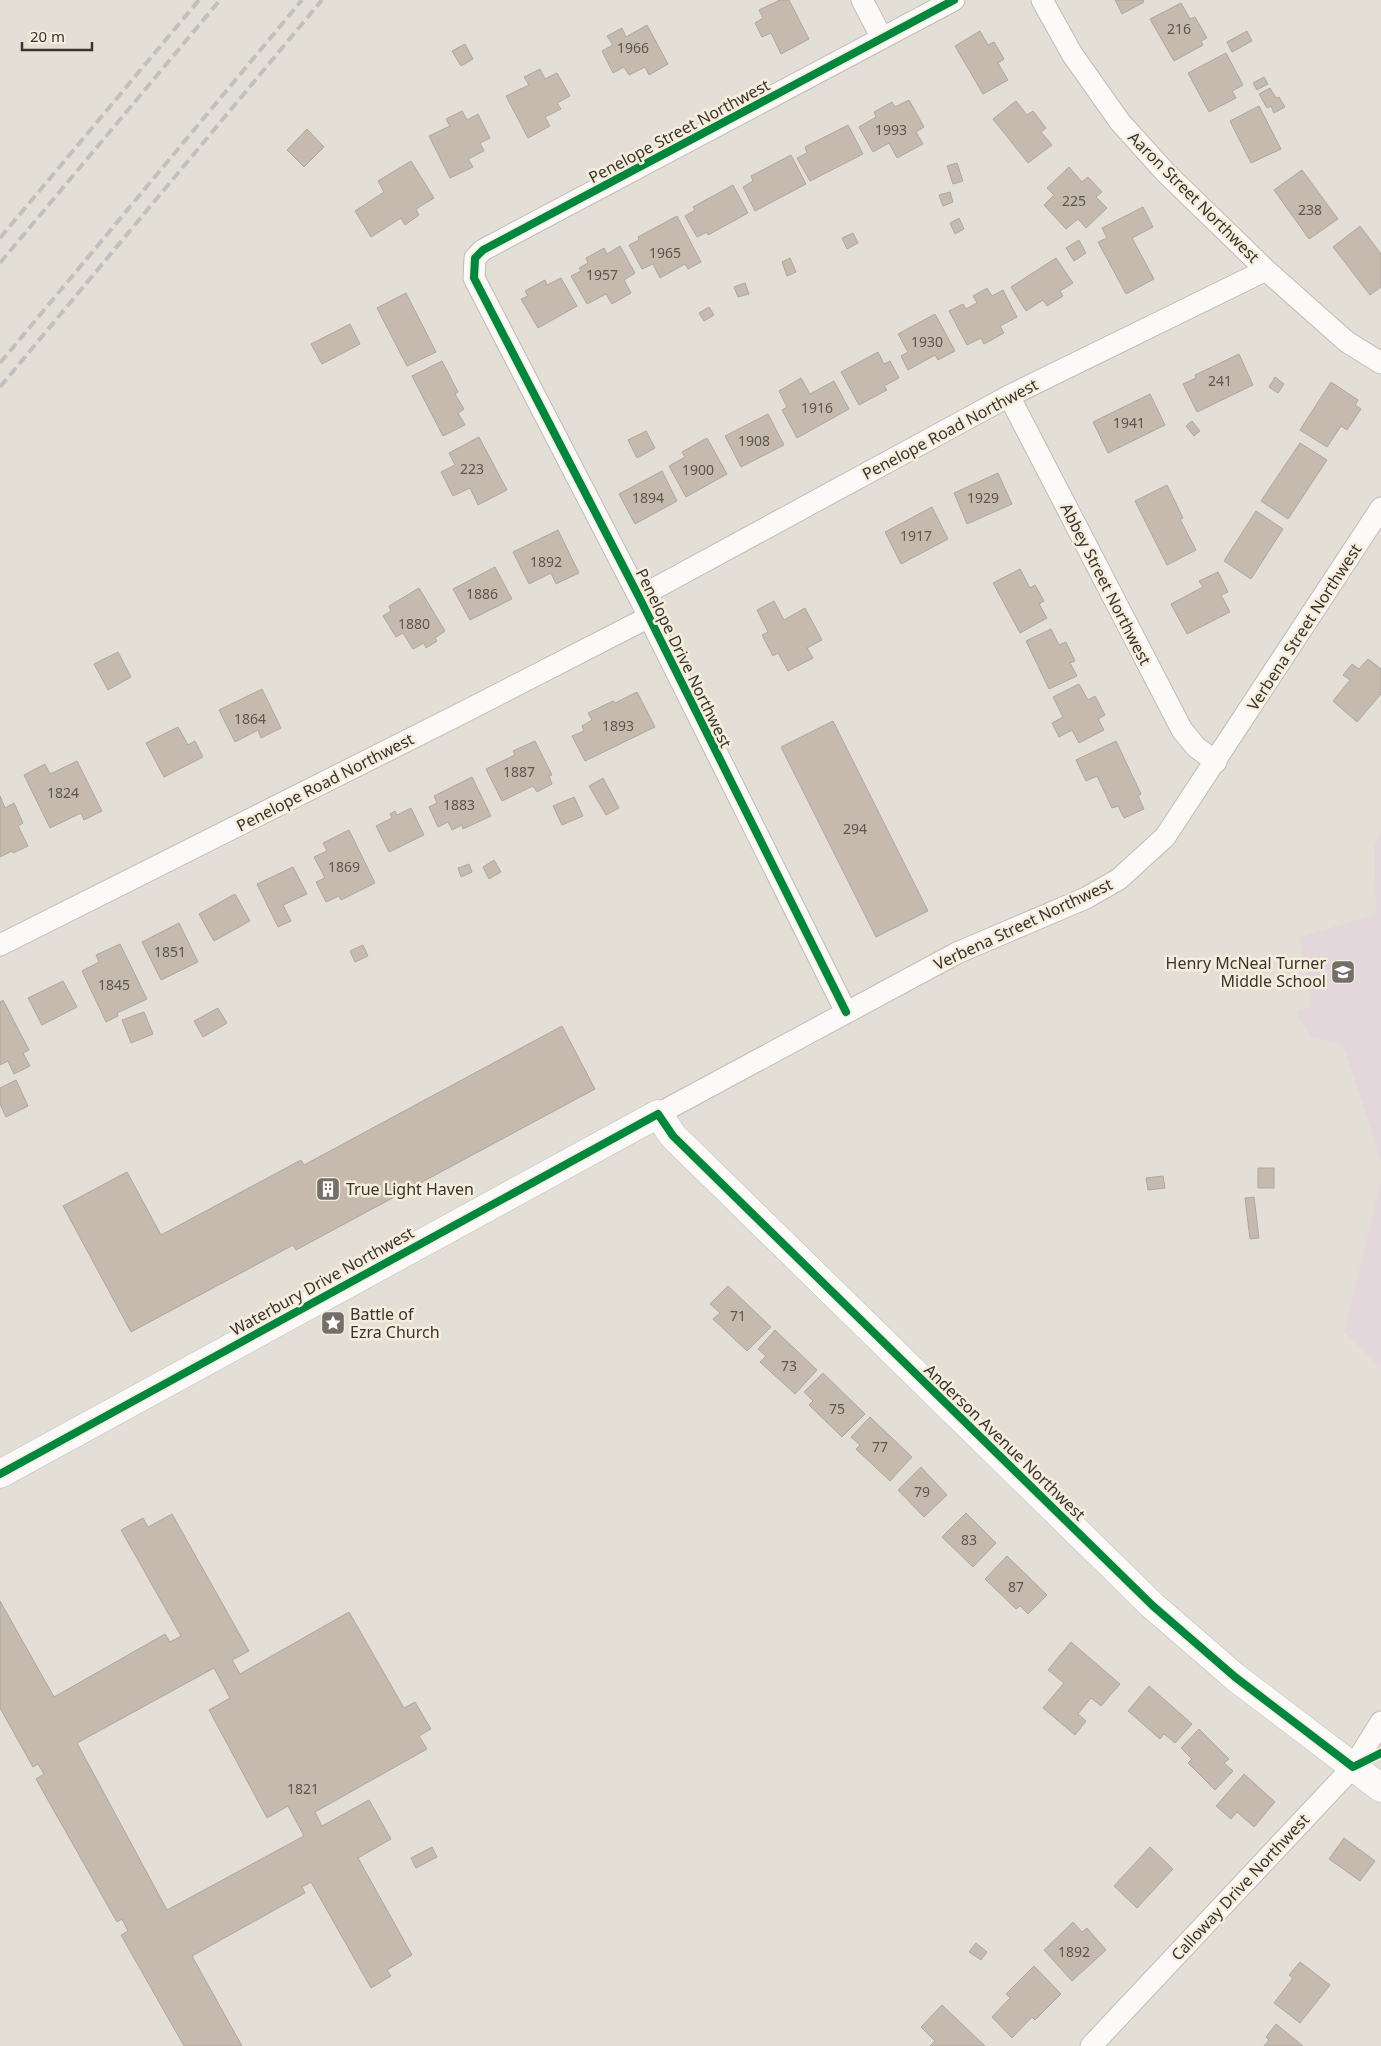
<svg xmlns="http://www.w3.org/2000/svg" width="1381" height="2046" viewBox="0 0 1381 2046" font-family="'Noto Sans',sans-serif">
	<rect width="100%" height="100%" fill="#e3dfd6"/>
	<path fill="#e3d7dc" d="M1381,833V1161L1343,1045L1311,1037L1296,1012L1312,1007L1300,937L1376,914L1374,844Z
		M1381,1181V1369L1344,1332Z"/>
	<path fill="#c6baae" stroke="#aca7a1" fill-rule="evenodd" d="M780,0H789L809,39L781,54L771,33L762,37L755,23L763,18L759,10Z
		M1115,0H1143L1144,2L1122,14Z
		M1181,3L1190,19L1195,17L1207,38L1201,41L1203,45L1174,61L1150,19Z
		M647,25L668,64L649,75L645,67L629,75L624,67L613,73L602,51L613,45L607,36L622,28L626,37Z
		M980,31L988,45L994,42L1004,59L998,63L1008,80L983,94L955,46Z
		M1247,31L1252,41L1232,52L1227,42Z
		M465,44L473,59L461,66L452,51Z
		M1226,53L1243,85L1232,91L1236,98L1209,112L1188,73Z
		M540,69L545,79L557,73L570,96L557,103L561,109L545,117L550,126L528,138L506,96L529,85L524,77Z
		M1264,77L1268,84L1257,90L1253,83Z
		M1270,88L1276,98L1279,97L1285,107L1274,113L1271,106L1267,108L1259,94Z
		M909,100L924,127L916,132L923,144L897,158L889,143L873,152L859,127L876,117L874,112L892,102L895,107Z
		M1016,101L1027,115L1033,111L1046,128L1041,132L1052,145L1028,163L993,119Z
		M1259,106L1281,149L1251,163L1230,121Z
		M462,111L467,120L478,114L490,138L480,143L484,151L468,159L473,167L450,178L429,136L450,126L446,119Z
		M848,125L863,154L810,181L797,158L807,153L805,147Z
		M307,129L324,147L304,167L287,150Z
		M791,155L806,184L755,211L743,187L753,181L751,176Z
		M411,161L434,198L416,209L419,215L405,225L401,218L371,237L355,211L384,192L378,181Z
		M957,163L963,181L953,184L947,166Z
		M1069,167L1082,182L1088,177L1102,192L1096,197L1107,208L1086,228L1078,219L1066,229L1044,205L1054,195L1047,188Z
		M1302,170L1338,219L1309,239L1274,190Z
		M733,185L748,213L708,235L707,232L697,237L685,216L695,210L693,207Z
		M950,192L953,202L943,206L939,195Z
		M1143,207L1153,227L1132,238L1154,279L1126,294L1098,242L1107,238L1102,228Z
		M677,216L701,262L688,269L685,264L660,278L653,264L642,269L629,245L639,240L638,237Z
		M959,218L964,229L955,234L950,223Z
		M1360,226L1381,254V287L1370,295L1333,247Z
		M853,233L858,243L847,249L842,238Z
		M1079,240L1086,253L1074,261L1066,248Z
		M620,246L635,273L624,280L631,293L612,304L606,294L587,304L571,276L581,271L579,268L588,263L586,258L604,248L607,254Z
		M790,258L796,272L787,276L782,262Z
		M1056,258L1073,283L1060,291L1063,296L1047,306L1043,300L1026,311L1011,287Z
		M561,278L577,306L538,328L521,299L528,296L525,291L545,280L547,285Z
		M745,283L749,294L738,297L734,287Z
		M987,288L992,296L1003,290L1017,317L1000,326L1004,333L984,344L981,338L967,345L949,311L963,304L966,309L977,303L973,296Z
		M406,293L436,352L407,366L377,308Z
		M709,307L714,315L704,321L699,313Z
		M935,314L955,351L938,360L935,355L908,370L901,356L908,352L898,334Z
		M350,324L360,344L322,364L311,344Z
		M878,352L884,364L890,361L899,378L884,386L887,390L859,405L841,372Z
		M1239,354L1253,385L1197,412L1183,384L1196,378L1195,375Z
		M442,361L458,392L455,394L464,409L458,413L465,425L443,436L412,376Z
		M1275,377L1284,384L1278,393L1269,387Z
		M801,378L810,394L834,381L849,409L797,438L782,410L787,407L779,391Z
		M1331,382L1358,400L1355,405L1361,409L1347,430L1341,426L1327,447L1300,430Z
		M1150,394L1165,425L1108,453L1093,422Z
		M768,414L784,445L741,467L725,436Z
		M1192,421L1200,431L1194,436L1186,426Z
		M646,431L655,448L637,458L628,440Z
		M479,437L507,490L478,505L470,488L453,496L441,472L455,465L449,453Z
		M707,438L727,474L686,497L669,466L685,457L682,452Z
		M1300,443L1327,460L1288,519L1261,501Z
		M662,471L677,501L635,524L619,494Z
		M998,473L1012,504L967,524L954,493Z
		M1167,485L1183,518L1180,519L1196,550L1167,565L1135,501Z
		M932,507L948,539L901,564L885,532Z
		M1256,511L1283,529L1251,579L1224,561Z
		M558,530L579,573L556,584L551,573L529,584L513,552Z
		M495,567L512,599L470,620L453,589Z
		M1020,569L1030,588L1035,585L1044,601L1039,604L1047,618L1020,633L993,583Z
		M1218,572L1228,592L1221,595L1230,612L1187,634L1171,604L1203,587L1199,581Z
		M419,588L445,631L435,638L437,641L426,648L424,643L413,649L403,633L396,637L383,616L391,611L389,606Z
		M774,601L784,620L805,608L822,640L807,648L813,658L788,671L778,653L773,656L762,635L768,632L757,610Z
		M1051,629L1059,645L1066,642L1075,661L1070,663L1077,676L1049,689L1026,641Z
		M118,652L131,677L108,690L94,664Z
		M1368,659L1381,669V694L1357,722L1333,701L1350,680L1343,675L1352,664L1359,669Z
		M1079,684L1088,700L1095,696L1105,715L1098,719L1104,730L1079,743L1072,730L1059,737L1052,723L1063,717L1053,697Z
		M262,689L281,728L261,738L258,730L235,742L219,710Z
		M637,692L655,727L585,761L572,736L584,731L582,726L592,720L588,713L613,701L615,703Z
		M833,721L928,911L876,937L781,747Z
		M178,727L188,745L195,741L203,757L164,777L146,743Z
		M535,741L552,775L549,776L552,784L537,792L533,786L502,801L486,769L515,755L513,751Z
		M1116,741L1141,794L1138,796L1144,809L1124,818L1118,806L1112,808L1097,776L1086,781L1076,760Z
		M77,761L102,811L84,820L81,813L50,828L24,775L45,764L50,774Z
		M472,777L491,816L463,829L462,825L452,830L448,822L438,827L429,807L437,803L434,796Z
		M603,778L619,808L606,815L589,786Z
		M0,796L5,808L14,803L23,823L18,826L28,846L13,853L12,851L0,857Z
		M574,797L583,816L562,825L553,806Z
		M411,808L424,835L389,852L376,826L392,818L390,814L395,811L397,815Z
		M349,830L375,883L341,900L339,896L326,902L316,882L325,878L314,857L327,851L323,843Z
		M494,860L501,872L489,879L483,867Z
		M469,864L472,872L461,877L458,868Z
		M293,867L307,894L283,905L291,921L278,927L257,884Z
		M235,894L250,921L214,941L199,914Z
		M179,923L198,962L161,980L142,942Z
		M120,944L147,999L117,1013L118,1016L106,1022L82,971L99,962L96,955Z
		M363,945L368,956L355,962L350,951Z
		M63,981L77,1007L42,1025L28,998Z
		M3,1000L29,1050L23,1053L30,1066L14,1074L8,1061L0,1065V1002Z
		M218,1008L227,1023L203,1037L194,1021Z
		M144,1012L153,1034L131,1043L122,1020Z
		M562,1026L595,1089L296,1250L293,1245L131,1332L63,1206L127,1172L161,1235L301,1160L304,1165Z
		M16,1080L28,1106L6,1117L0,1104V1088Z
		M1258,1168H1274V1188H1258Z
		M1163,1176L1165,1188L1148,1190L1146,1178Z
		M1254,1197L1259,1238L1250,1239L1245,1198Z
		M728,1286L771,1327L747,1351L713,1319L720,1313L710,1304Z
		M775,1330L817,1370L795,1394L760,1362L766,1356L758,1349Z
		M823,1373L865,1414L842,1437L809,1405L813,1401L804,1392Z
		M870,1417L912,1457L890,1481L856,1449L860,1445L851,1437Z
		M921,1467L947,1495L924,1517L898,1490Z
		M966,1513L996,1543L973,1567L942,1537Z
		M172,1514L249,1651L232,1660L240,1674L349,1612L404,1708L415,1702L431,1729L419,1736L427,1749L315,1812L322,1826L369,1800L391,1839L358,1858L412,1955L387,1970L391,1976L371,1988L311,1882L302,1887L305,1893L192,1956L242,2046H184L121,1935L128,1931L122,1919L117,1922L36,1779L44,1774L38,1764L33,1767L0,1708V1601L54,1697L165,1634L170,1642L181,1636L121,1530L143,1518L148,1527ZM214,1668L230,1698L209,1710L267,1818L288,1806L304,1836L167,1910L77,1743Z
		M1007,1556L1047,1595L1028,1614L1020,1606L1016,1609L985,1579Z
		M1071,1642L1120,1684L1101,1706L1091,1698L1078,1714L1086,1721L1075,1735L1043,1708L1064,1683L1048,1670Z
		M1149,1686L1192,1724L1175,1743L1164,1734L1160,1739L1128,1711Z
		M1199,1729L1229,1759L1224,1763L1233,1771L1215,1790L1188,1763L1192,1759L1181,1748Z
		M1244,1774L1275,1802L1254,1827L1237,1812L1231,1819L1216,1806Z
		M1344,1838L1375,1861L1360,1881L1329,1859Z
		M432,1847L437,1857L416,1868L411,1858Z
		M1150,1847L1173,1869L1137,1908L1114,1886Z
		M1073,1922L1082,1932L1087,1928L1106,1950L1072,1981L1044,1950Z
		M976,1943L987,1952L981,1960L969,1952Z
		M1300,1962L1330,1985L1300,2023L1274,2003L1293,1978L1289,1975Z
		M1034,1966L1061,1994L1035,2020L1032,2017L1012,2038L992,2017L1010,1998L1006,1994Z
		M942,2005L985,2046H930L935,2041L921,2027Z
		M1276,2024L1303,2046H1264L1269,2040L1266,2037Z"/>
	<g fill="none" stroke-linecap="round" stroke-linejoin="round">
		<defs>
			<path id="street" d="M862,0L882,38
				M1042,0L1072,54L1120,122L1166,173L1266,270L1347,342L1381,363
				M1009,396L1182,730L1196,747L1216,762
				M639,597L1009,396L1266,270
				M0,945L460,714L649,617
				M846,1012L639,597L474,278L475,258L483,250L954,0
				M658,1114L957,953L1086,898L1119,879L1165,837L1381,508
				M1091,2046L1353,1767L1381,1722"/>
			<path id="secondary" d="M0,1474L658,1114L673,1136L1153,1606L1235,1677L1381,1788"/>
		</defs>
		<use href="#street" stroke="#c0bcb5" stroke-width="23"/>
		<use href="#secondary" stroke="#c0bcb5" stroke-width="29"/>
		<use href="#street" stroke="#fbfaf9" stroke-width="21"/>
		<use href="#secondary" stroke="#fbfaf9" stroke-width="28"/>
		<path stroke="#c1c0be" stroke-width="4" stroke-dasharray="10 5" stroke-linecap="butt" d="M0,238L199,0
			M0,263L220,0
			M0,363L302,0
			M0,387L322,0"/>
		<defs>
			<path id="cycleway" d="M846,1012L639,597L474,278L475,258L483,250L954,0
				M0,1474L658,1114L673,1136L1153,1606L1235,1677L1353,1767L1381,1753"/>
		</defs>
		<use href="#cycleway" stroke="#f6eddd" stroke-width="11"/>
		<use href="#cycleway" stroke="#00873e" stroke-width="8"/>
	</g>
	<defs>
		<symbol id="school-square" viewBox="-11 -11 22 22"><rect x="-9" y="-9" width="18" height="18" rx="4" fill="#747069" stroke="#f6eddd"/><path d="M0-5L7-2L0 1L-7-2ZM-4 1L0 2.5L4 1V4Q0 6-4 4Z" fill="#fff"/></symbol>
		<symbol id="building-square" viewBox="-11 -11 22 22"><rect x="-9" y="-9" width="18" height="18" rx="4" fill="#747069" stroke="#f6eddd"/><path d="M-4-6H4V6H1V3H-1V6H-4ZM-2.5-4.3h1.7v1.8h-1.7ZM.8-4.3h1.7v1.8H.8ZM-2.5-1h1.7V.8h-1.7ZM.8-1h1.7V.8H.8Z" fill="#fff"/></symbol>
		<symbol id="sight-square" viewBox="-11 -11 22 22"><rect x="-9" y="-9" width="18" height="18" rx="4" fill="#747069" stroke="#f6eddd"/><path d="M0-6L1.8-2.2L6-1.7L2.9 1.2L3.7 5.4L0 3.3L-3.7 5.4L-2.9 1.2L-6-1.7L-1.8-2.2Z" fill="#fff"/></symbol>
	</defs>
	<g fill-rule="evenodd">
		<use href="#school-square" x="1329" y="958" width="28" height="28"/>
		<use href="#building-square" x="314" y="1175" width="28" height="28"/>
		<use href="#sight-square" x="319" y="1309" width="28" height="28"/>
	</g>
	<g text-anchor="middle" stroke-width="5" stroke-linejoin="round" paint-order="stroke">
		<g font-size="14" fill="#5c564e">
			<text x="1179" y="34">216</text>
			<text x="633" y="53">1966</text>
			<text x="891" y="135">1993</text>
			<text x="1074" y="206">225</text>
			<text x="1310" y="215">238</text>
			<text x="665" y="258">1965</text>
			<text x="602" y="280">1957</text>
			<text x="927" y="347">1930</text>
			<text x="1220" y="386">241</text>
			<text x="817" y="413">1916</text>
			<text x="1129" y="428">1941</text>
			<text x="754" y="446">1908</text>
			<text x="472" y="474">223</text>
			<text x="698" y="475">1900</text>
			<text x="648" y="503">1894</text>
			<text x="983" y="503">1929</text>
			<text x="916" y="541">1917</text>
			<text x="546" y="567">1892</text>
			<text x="482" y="599">1886</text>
			<text x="414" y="629">1880</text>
			<text x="250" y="724">1864</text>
			<text x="618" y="731">1893</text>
			<text x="519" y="777">1887</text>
			<text x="63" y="798">1824</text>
			<text x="459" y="810">1883</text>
			<text x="855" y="834">294</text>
			<text x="344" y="872">1869</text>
			<text x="170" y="957">1851</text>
			<text x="114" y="990">1845</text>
			<text x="738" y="1321">71</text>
			<text x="789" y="1371">73</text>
			<text x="837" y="1414">75</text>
			<text x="880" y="1452">77</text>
			<text x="922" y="1497">79</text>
			<text x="969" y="1545">83</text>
			<text x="1016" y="1592">87</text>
			<text x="303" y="1794">1821</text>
			<text x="1074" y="1957">1892</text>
		</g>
		<g font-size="16" fill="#38342e" stroke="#f6eddd">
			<text transform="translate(679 131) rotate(-28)" y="6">Penelope Street Northwest</text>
			<text transform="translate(1194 197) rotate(45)" y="6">Aaron Street Northwest</text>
			<text transform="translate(950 429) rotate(-28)" y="6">Penelope Road Northwest</text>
			<text transform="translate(1106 584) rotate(63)" y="6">Abbey Street Northwest</text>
			<text transform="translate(1304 627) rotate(-57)" y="6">Verbena Street Northwest</text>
			<text transform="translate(684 658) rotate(64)" y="6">Penelope Drive Northwest</text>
			<text transform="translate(325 782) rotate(-27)" y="6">Penelope Road Northwest</text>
			<text transform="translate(1023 924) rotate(-25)" y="6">Verbena Street Northwest</text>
			<text transform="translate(322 1281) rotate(-29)" y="6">Waterbury Drive Northwest</text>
			<text transform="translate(1005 1442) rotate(44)" y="6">Anderson Avenue Northwest</text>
			<text transform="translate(1240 1887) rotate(-47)" y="6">Calloway Drive Northwest</text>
		</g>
		<g font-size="16" fill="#38342e" stroke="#f6eddd" text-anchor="start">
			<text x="1326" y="969" text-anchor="end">Henry McNeal Turner<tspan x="1326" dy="18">Middle School</tspan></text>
			<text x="346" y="1195">True Light Haven</text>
			<text x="350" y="1320">Battle of<tspan x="350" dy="18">Ezra Church</tspan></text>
		</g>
	</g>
	<path d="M22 42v8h70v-8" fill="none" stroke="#38342e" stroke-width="2.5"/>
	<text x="30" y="42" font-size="15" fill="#38342e" stroke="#f6eddd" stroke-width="4" paint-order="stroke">20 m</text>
</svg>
